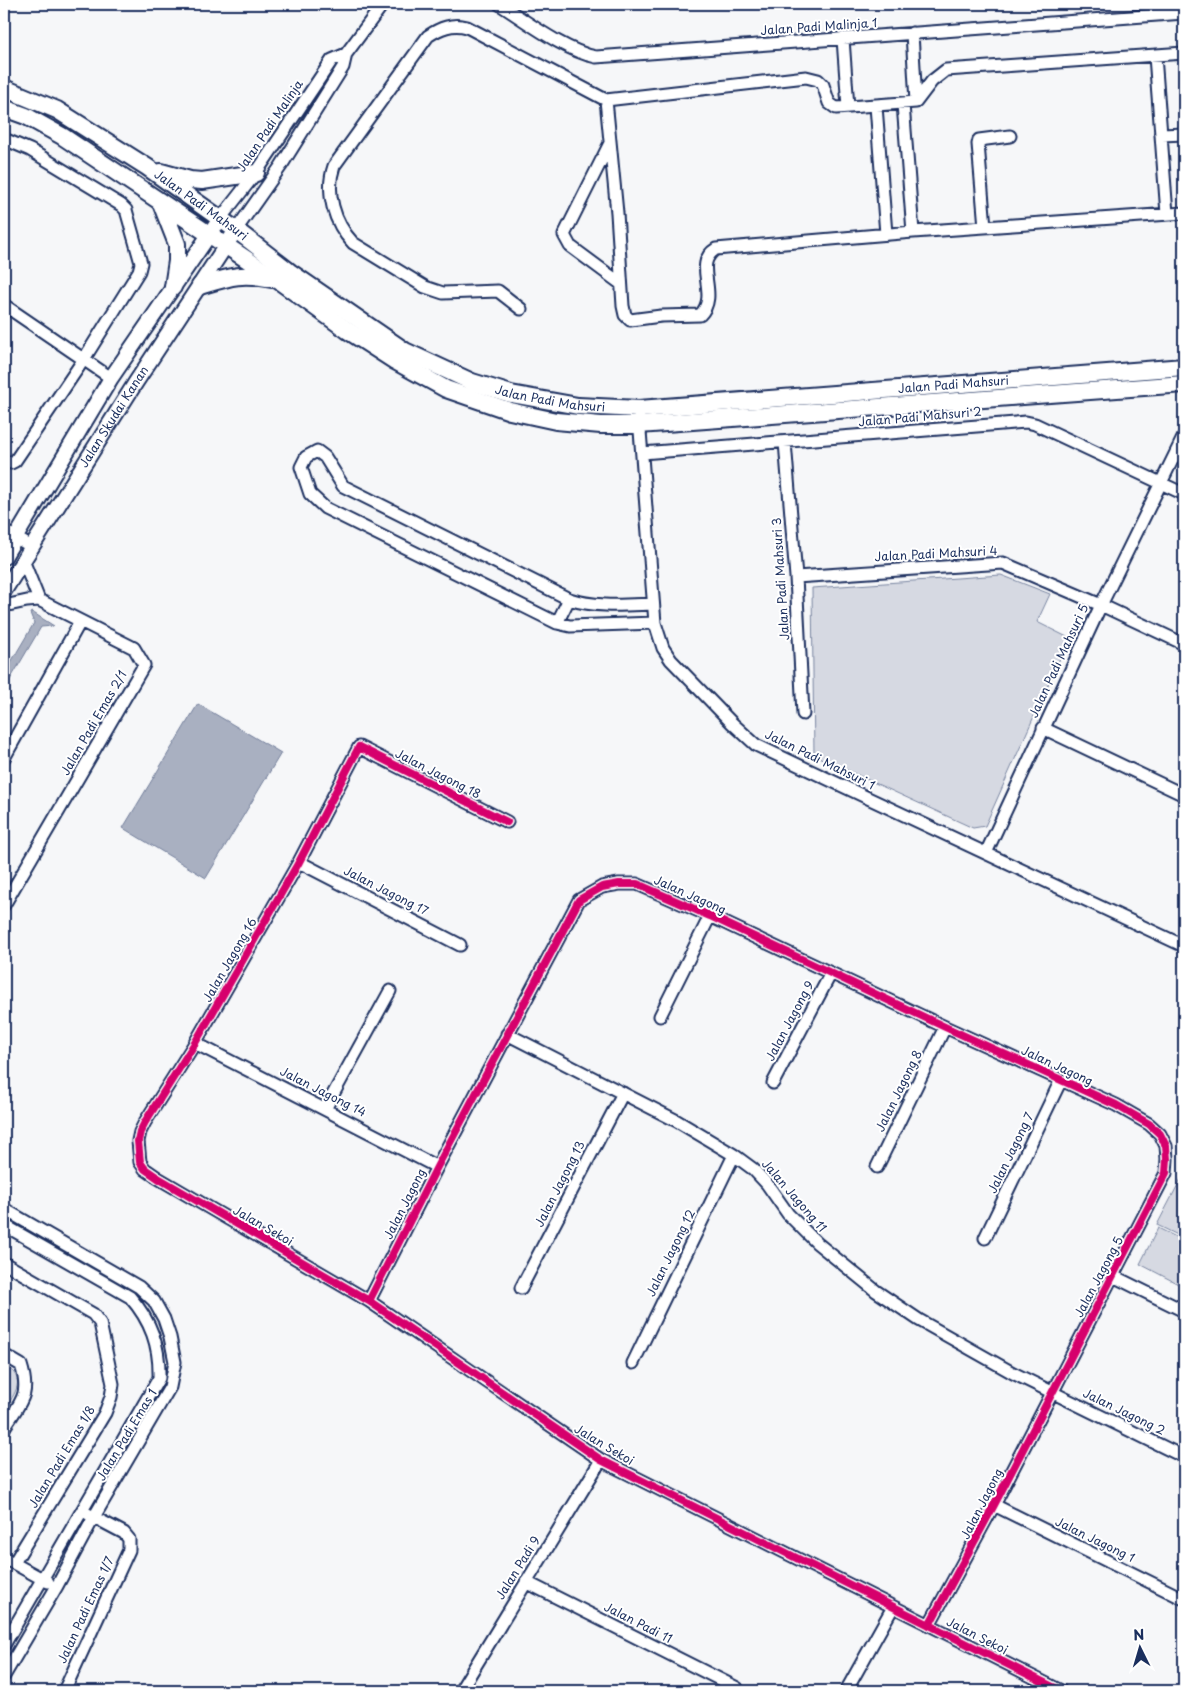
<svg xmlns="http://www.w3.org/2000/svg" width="1188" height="1695" viewBox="0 0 1188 1695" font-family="'Playpen Sans',sans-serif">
	<rect width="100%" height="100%" fill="#f6f7f9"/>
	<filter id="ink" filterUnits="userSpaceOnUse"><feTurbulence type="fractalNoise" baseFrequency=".02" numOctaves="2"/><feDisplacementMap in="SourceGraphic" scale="10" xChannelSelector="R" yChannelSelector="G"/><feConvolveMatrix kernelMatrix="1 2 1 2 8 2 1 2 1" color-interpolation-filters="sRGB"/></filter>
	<g filter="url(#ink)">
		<path fill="#d6d9e2" stroke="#7884a0" d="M1001,575L1050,594L1037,622L1069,638L985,826L973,828L814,755L812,588Z
			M1184,1173V1238L1157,1225Z
			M1158,1228L1184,1241V1287L1140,1264Z
			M4,1365C28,1379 15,1392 4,1411Z"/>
		<path fill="#a9b0c1" stroke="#707c99" d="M32,612L54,626L41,627L4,690V674L34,623L30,613Z
			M198,704L281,753L206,878L123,828Z"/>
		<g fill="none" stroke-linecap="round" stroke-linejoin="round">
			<defs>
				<path id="minor" d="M499,4C526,21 565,51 596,57L1184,13
					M912,33L916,102
					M843,39L848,107
					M1155,56L1167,214
					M606,100L617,213L623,306L625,315L630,320L661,316L700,315C721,294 691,264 716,249L913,232L1184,213
					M903,104L913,232
					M876,106L886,234
					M1162,135L1184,134
					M4,139L30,150L121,205L126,210L141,263L139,271L84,359L15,461L11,463L4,461
					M609,145L564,235L570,246L620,283
					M220,219L256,173L332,60L346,54
					M985,227L978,144L979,140L1010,136
					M236,230L281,166L343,67L346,54L383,4
					M4,305L111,378
					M521,309L498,291L443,293L425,287L353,243C334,223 325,192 334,166L428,36C440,28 452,23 467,27L606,100L806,77L818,80L823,85L829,103L836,108L916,102L932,81L946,70L1184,53
					M639,418L655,623L663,648L671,660L732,723L756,745L870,799L1184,946
					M785,442L796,577L803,714
					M642,453L1026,422L1035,424L1184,494
					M4,531L32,547
					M23,560L39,600
					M796,577L1003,563L1101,605L1184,644
					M653,604C625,605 597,608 569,599L343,486L325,457L317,451L306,457L301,467L310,494L325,508L557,623L570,626L655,623
					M4,606L27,601L39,600L134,648L144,665L4,905
					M557,623L569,599
					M1043,728L1184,795
					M4,758L80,622
					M507,822L359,747L299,862L195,1043L145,1122L140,1132L138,1141L140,1162L145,1169L158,1178L369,1301L601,1460L1061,1691
					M986,853L1101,605L1184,436
					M299,862L460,945
					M660,1016L710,916
					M507,1034L677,1121L734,1155L753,1169L767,1184L788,1214L817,1243L876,1291L919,1320L1013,1373L1184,1457
					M195,1043L437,1167
					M773,1083L831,973
					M325,1109L390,991
					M877,1167L945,1027
					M4,1209L139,1287L154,1301L164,1319L170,1337L175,1362L170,1387L94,1517L57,1586L4,1676
					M4,1225L130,1297C151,1321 160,1346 159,1378L4,1645
					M985,1238L1061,1080
					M4,1263L93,1314L100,1323L113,1384L111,1397L105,1413L14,1563
					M1113,1276L1184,1311
					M521,1288L623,1093
					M369,1301L437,1167L579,900L602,887L619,884H637L710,916L945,1027L1116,1105L1149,1124L1160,1134L1166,1146L1167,1159L1166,1173L994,1505L929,1625
					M4,1355L21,1365C31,1396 20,1402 4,1428
					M633,1363L734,1155
					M994,1505L1184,1599
					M4,1558L48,1582
					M526,1582L737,1688
					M64,1691L129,1550V1539L124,1533L88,1514
					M460,1691L601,1460
					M846,1691L893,1607"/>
				<g id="tertiary">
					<path d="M4,557L111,378L220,219"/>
					<path id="s1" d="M4,591L136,382L236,230"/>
				</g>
				<g id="secondary">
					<path id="s2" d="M4,88L57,110L147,167L236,230L290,272L405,351L472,382L511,394L578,406L639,409L1184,367"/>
					<path d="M4,108L26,116L62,136L279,281L347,330L395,361L446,389L510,411L556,421L601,425H639L1184,384"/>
					<path d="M161,172L190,180L202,181L256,173"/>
					<path d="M161,203L177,244V261L173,287"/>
					<path d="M200,286C229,277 241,272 272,279"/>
				</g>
			</defs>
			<use href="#minor" stroke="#1b2f5e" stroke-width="15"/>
			<use href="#tertiary" stroke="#1b2f5e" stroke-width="18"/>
			<use href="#secondary" stroke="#1b2f5e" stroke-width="20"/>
			<use href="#minor" stroke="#fff" stroke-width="11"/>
			<use href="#tertiary" stroke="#fff" stroke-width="14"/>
			<use href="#secondary" stroke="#fff" stroke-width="16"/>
			<defs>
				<path id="cycleway" d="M507,822L359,747L299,862L195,1043L145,1122L140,1132L138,1141L140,1162L145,1169L158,1178L369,1301L601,1460L1061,1691
					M369,1301L437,1167L579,900L602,887L619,884H637L710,916L945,1027L1116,1105L1149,1124L1160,1134L1166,1146L1167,1159L1166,1173L994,1505L929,1625"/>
			</defs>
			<use href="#cycleway" stroke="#fff" stroke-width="11"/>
			<use href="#cycleway" stroke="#d6006c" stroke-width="8"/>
		</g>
	</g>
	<g text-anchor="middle" stroke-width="4" stroke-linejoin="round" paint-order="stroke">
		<g font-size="12" fill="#1b2f5e" stroke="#fff">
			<text transform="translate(819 27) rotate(-4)" y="4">Jalan Padi Malinja 1</text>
			<text transform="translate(270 126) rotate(-56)" y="4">Jalan Padi Malinja</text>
			<text dy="4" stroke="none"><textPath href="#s2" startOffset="230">Jalan Padi Mahsuri</textPath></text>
			<text dy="4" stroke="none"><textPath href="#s2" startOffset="1040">Jalan Padi Mahsuri</textPath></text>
			<text dy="4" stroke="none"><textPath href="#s2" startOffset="635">Jalan Padi Mahsuri</textPath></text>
			<text dy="4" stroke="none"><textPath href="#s1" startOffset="206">Jalan Skudai Kanan</textPath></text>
			<text transform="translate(920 417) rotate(-5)" y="4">Jalan Padi Mahsuri 2</text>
			<text transform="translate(936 554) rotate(-3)" y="4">Jalan Padi Mahsuri 4</text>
			<text transform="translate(781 579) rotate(-94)" y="4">Jalan Padi Mahsuri 3</text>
			<text transform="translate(1059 661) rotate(-65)" y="4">Jalan Padi Mahsuri 5</text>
			<text transform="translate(94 723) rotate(-60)" y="4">Jalan Padi Emas 2/1</text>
			<text transform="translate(820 760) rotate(26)" y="4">Jalan Padi Mahsuri 1</text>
			<text transform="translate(438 774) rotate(27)" y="4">Jalan Jagong 18</text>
			<text transform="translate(386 891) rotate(27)" y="4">Jalan Jagong 17</text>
			<text transform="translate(690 895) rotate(24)" y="4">Jalan Jagong</text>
			<text transform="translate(230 960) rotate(-60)" y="4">Jalan Jagong 16</text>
			<text transform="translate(790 1021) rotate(-62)" y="4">Jalan Jagong 9</text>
			<text transform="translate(1057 1066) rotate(25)" y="4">Jalan Jagong</text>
			<text transform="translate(899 1091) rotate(-64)" y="4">Jalan Jagong 8</text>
			<text transform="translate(323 1092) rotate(27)" y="4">Jalan Jagong 14</text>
			<text transform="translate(1011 1153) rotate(-64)" y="4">Jalan Jagong 7</text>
			<text transform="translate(560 1184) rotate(-63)" y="4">Jalan Jagong 13</text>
			<text transform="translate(794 1196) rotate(49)" y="4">Jalan Jagong 11</text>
			<text transform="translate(405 1204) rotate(-63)" y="4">Jalan Jagong</text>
			<text transform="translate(263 1226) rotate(30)" y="4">Jalan Sekoi</text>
			<text transform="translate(671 1253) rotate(-64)" y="4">Jalan Jagong 12</text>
			<text transform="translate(1099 1277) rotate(-62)" y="4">Jalan Jagong 5</text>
			<text transform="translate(1124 1412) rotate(26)" y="4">Jalan Jagong 2</text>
			<text transform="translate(127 1435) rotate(-59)" y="4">Jalan Padi Emas 1</text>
			<text transform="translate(604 1445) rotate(31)" y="4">Jalan Sekoi</text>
			<text transform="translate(62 1457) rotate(-59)" y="4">Jalan Padi Emas 1/8</text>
			<text transform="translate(982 1504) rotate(-63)" y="4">Jalan Jagong</text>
			<text transform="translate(1095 1540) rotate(26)" y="4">Jalan Jagong 1</text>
			<text transform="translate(518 1568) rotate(-58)" y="4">Jalan Padi 9</text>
			<text transform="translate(86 1610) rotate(-65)" y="4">Jalan Padi Emas 1/7</text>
			<text transform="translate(638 1623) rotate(27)" y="4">Jalan Padi 11</text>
			<text transform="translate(977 1636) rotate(27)" y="4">Jalan Sekoi</text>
		</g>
	</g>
	<rect width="1188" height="1695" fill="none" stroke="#fff" stroke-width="20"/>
	<rect x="10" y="10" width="1168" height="1675" fill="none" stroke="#1b2f5e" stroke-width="2" filter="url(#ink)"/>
	<g transform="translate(1140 1648) rotate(355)" stroke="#ffffff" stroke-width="4" paint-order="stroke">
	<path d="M0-4L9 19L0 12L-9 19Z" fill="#1b2f5e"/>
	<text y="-8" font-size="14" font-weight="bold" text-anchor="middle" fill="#1b2f5e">N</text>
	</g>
</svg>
